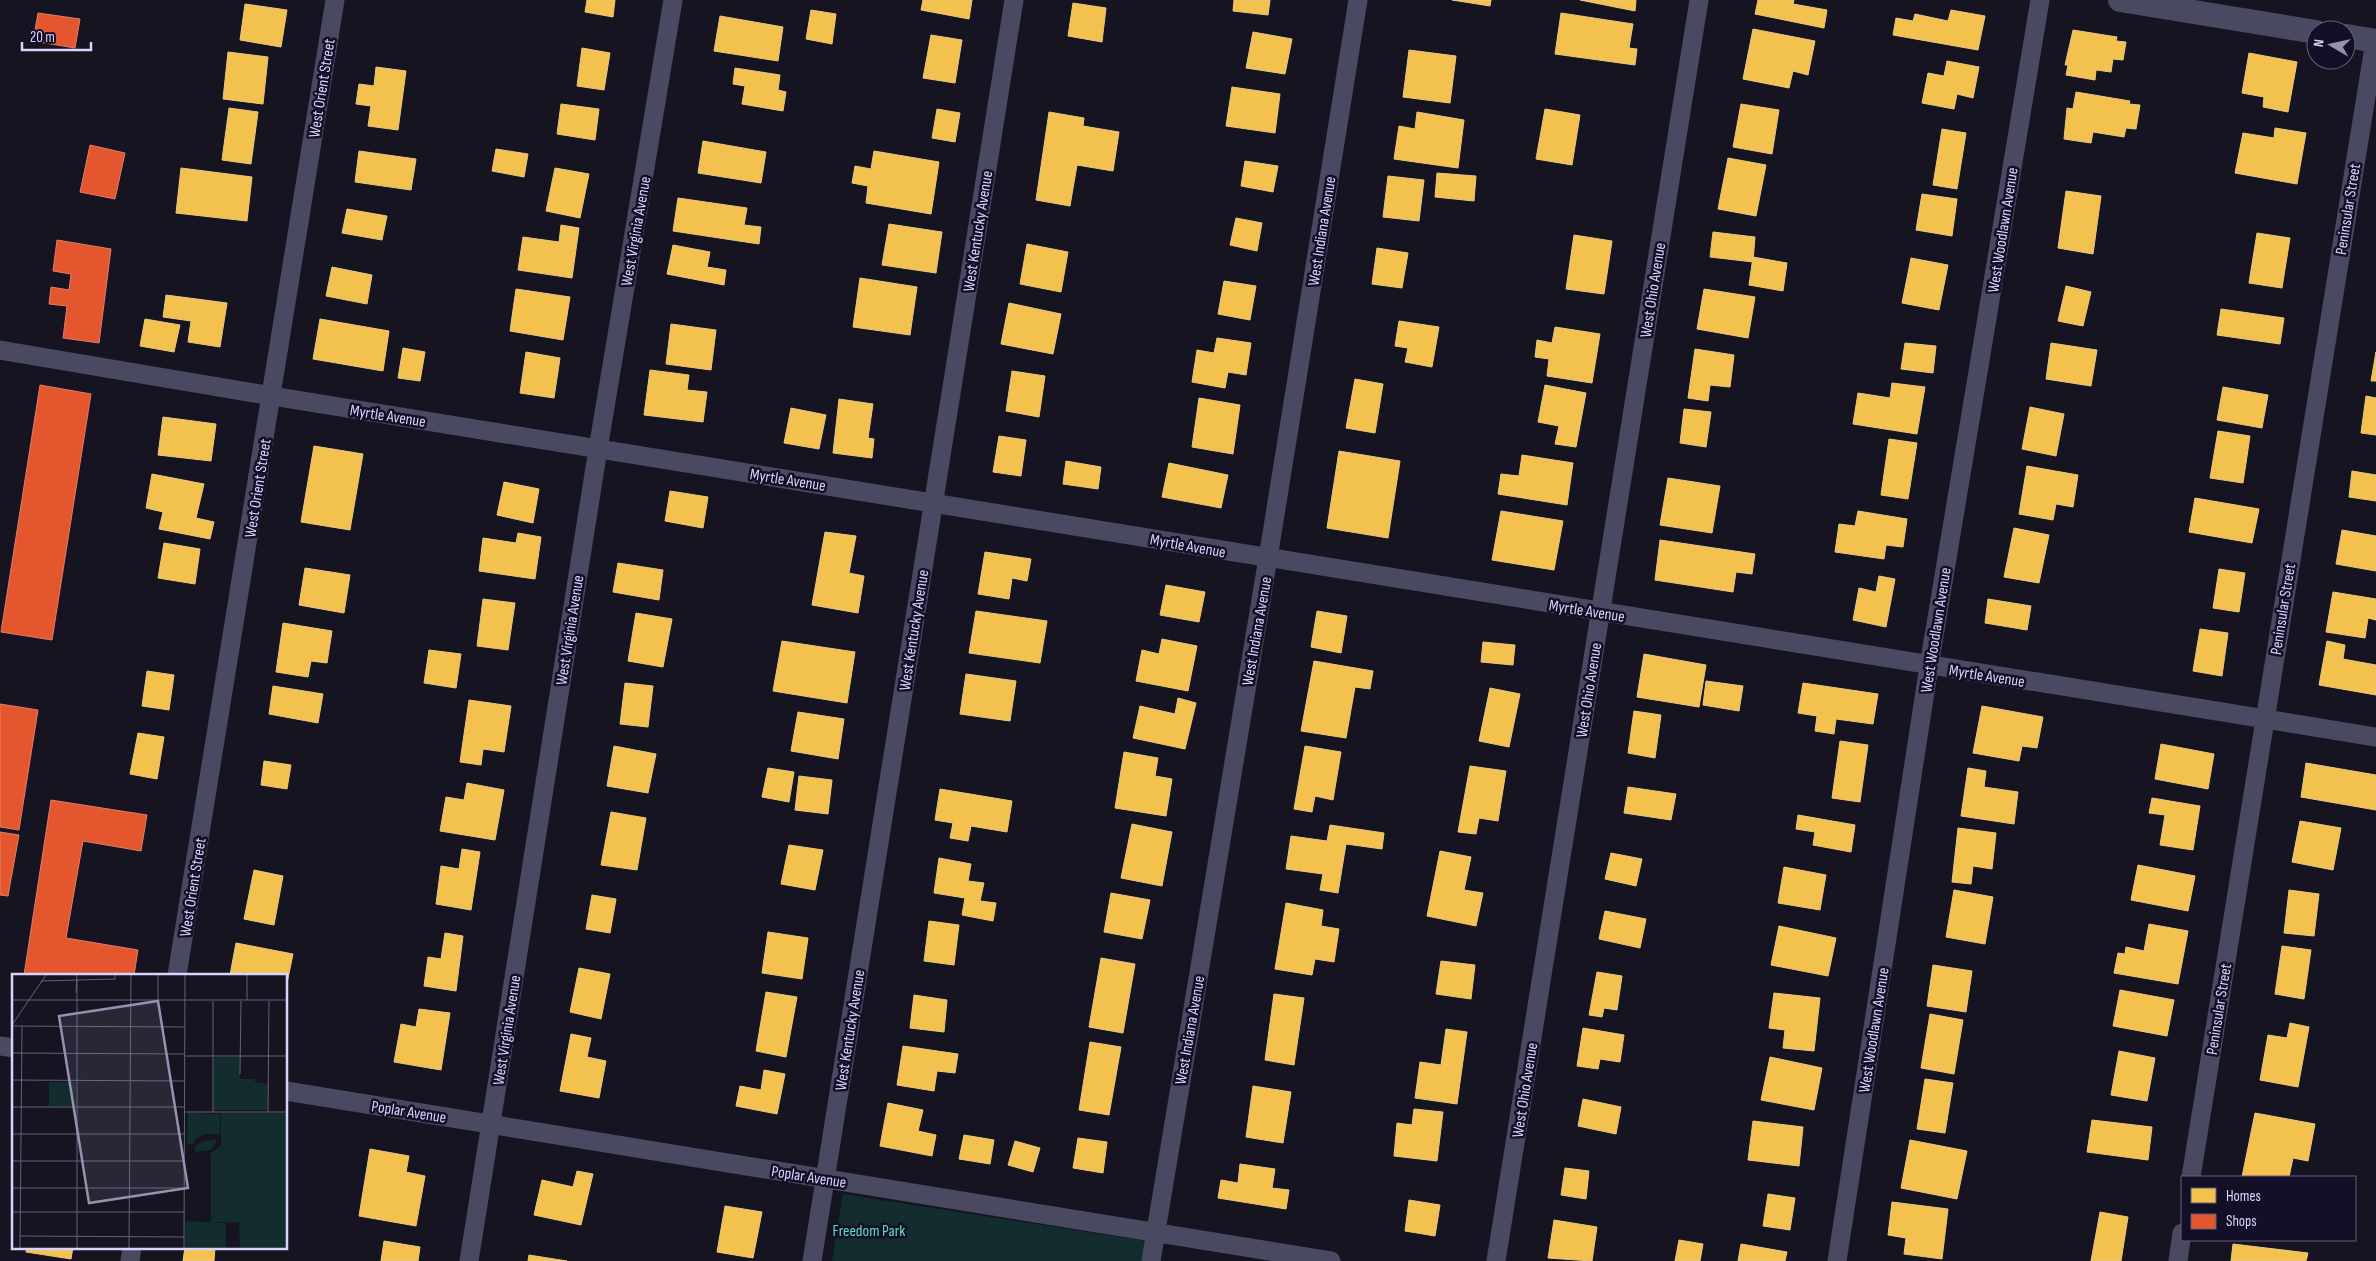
<svg xmlns="http://www.w3.org/2000/svg" width="2376" height="1261" viewBox="0 0 2376 1261" font-family="'Sofia Sans Condensed',sans-serif">
	<rect width="100%" height="100%" fill="#161421"/>
	<path fill="#132c2d" d="M843,1194L1146,1241L1143,1261H832Z"/>
	<path fill="#f2c14e" stroke="#eac783" d="M587,0H615L613,17L585,12Z
		M923,0H972L969,19L921,10Z
		M1234,0H1270L1268,15L1233,11Z
		M1452,0H1491L1490,6Z
		M1580,0H1636L1635,11Z
		M1758,0H1794L1793,4L1827,10L1824,28L1755,14Z
		M1073,3L1106,8L1102,42L1068,36Z
		M245,4L287,10L281,47L240,40Z
		M811,10L836,14L832,44L806,39Z
		M1951,10L1985,16L1978,50L1893,35L1896,18L1913,21L1915,14L1948,21Z
		M1561,13L1633,24L1629,48L1637,49L1635,65L1555,54Z
		M720,16L783,27L778,61L714,51Z
		M1753,29L1815,41L1808,75L1793,71L1789,88L1743,79Z
		M2073,30L2117,37L2116,41L2126,42L2123,60L2113,59L2111,72L2096,70L2095,80L2066,75L2068,65H2065Z
		M1253,32L1292,39L1285,74L1246,68Z
		M931,35L962,40L955,83L923,78Z
		M582,48L610,53L604,90L577,86Z
		M1409,50L1456,56L1450,103L1403,97Z
		M228,52L268,57L263,104L223,99Z
		M2249,53L2297,62L2288,112L2263,107L2264,97L2242,93Z
		M1947,61L1979,67L1973,98L1957,94L1954,109L1922,103L1928,73L1944,76Z
		M376,67L406,71L398,130L368,126L371,106L356,104L359,84L374,86Z
		M735,68L780,75L778,90L786,92L783,111L742,104L745,86L733,84Z
		M1232,87L1280,94L1275,133L1226,126Z
		M2076,92L2130,101L2129,104L2140,105L2136,129L2126,128L2124,137L2093,132L2091,143L2064,139L2067,108L2073,109Z
		M561,104L599,109L595,140L557,134Z
		M1741,104L1779,110L1772,154L1733,147Z
		M229,108L258,112L251,164L222,160Z
		M937,109L960,113L955,142L932,138Z
		M1545,109L1580,115L1572,165L1536,159Z
		M1049,112L1084,118L1083,126L1119,132L1113,171L1077,165L1070,206L1036,200Z
		M1417,112L1464,120L1458,168L1394,159L1399,126L1415,129Z
		M2275,128L2306,133L2297,184L2235,173L2243,133L2274,138Z
		M1942,129L1966,133L1957,189L1933,185Z
		M703,141L766,152L761,183L698,173Z
		M496,149L528,154L524,177L492,171Z
		M359,151L416,159L411,190L355,182Z
		M874,151L939,162L931,214L866,203L868,186L852,183L855,166L871,169Z
		M1728,158L1766,165L1756,216L1718,209Z
		M1245,161L1278,166L1273,192L1241,186Z
		M181,168L252,177L247,221L176,213Z
		M555,168L589,174L580,218L546,211Z
		M1437,173L1476,176L1474,201L1435,197Z
		M1388,176L1424,180L1419,221L1383,217Z
		M2066,191L2101,196L2093,254L2058,248Z
		M1922,194L1957,199L1952,236L1916,230Z
		M678,198L747,208L744,225L761,227L759,244L673,231Z
		M347,209L387,216L382,240L342,233Z
		M1236,218L1262,223L1257,251L1230,245Z
		M889,224L942,232L936,273L882,265Z
		M561,225L579,228L572,278L518,270L523,237L559,242Z
		M1713,232L1755,237L1753,262L1710,257Z
		M2257,233L2290,238L2282,288L2249,283Z
		M1574,235L1612,241L1604,294L1566,289Z
		M1027,244L1068,252L1061,292L1020,284Z
		M673,245L710,252L707,267L726,270L724,285L667,274Z
		M1377,248L1408,253L1402,288L1372,284Z
		M1753,257L1787,263L1783,291L1749,285Z
		M1911,258L1948,265L1939,310L1902,303Z
		M332,267L372,275L367,304L326,296Z
		M860,278L917,287L910,335L853,327Z
		M1224,281L1256,286L1250,320L1218,314Z
		M2066,286L2091,292L2083,326L2058,321Z
		M516,289L570,297L563,340L510,331Z
		M1704,289L1755,297L1748,338L1697,329Z
		M166,295L227,303L220,347L188,342L191,321L163,317Z
		M1009,303L1061,314L1053,354L1001,344Z
		M2221,309L2284,318L2280,344L2217,335Z
		M145,319L180,325L174,352L140,346Z
		M320,319L389,331L383,371L313,359Z
		M1399,321L1439,327L1432,367L1405,362L1408,348L1395,346Z
		M671,324L716,330L711,370L666,364Z
		M1555,327L1600,334L1592,383L1547,376L1549,359L1535,357L1537,340L1552,343Z
		M1217,338L1251,343L1246,375L1228,372L1225,388L1192,382L1197,350L1214,353Z
		M1905,343L1936,346L1933,373L1901,369Z
		M2051,343L2097,350L2091,386L2046,379Z
		M403,348L425,352L420,381L398,378Z
		M1695,349L1734,355L1730,387L1710,385L1708,401L1688,398Z
		M526,352L560,358L554,398L520,393Z
		M2376,352V381H2371Z
		M650,370L689,375L687,390L707,392L703,422L644,415Z
		M1012,371L1045,376L1039,417L1006,411Z
		M1355,379L1383,384L1375,433L1346,428Z
		M1892,383L1925,387L1917,434L1853,424L1858,393L1890,398Z
		M1545,385L1586,393L1576,447L1555,444L1559,426L1538,422Z
		M2223,387L2268,395L2262,428L2217,420Z
		M2366,396L2376,398V435L2361,433Z
		M1199,398L1240,405L1233,454L1192,447Z
		M839,399L873,404L868,438L874,439L872,458L833,453Z
		M2030,407L2064,414L2056,456L2022,449Z
		M791,408L826,415L819,449L784,443Z
		M1684,409L1711,412L1706,447L1680,443Z
		M163,417L216,424L211,461L158,455Z
		M2218,431L2250,436L2243,483L2210,478Z
		M999,436L1026,440L1021,476L993,472Z
		M1889,439L1917,443L1908,499L1881,495Z
		M314,446L363,454L350,530L301,522Z
		M1339,451L1400,461L1388,538L1327,528Z
		M1522,455L1573,463L1567,505L1498,494L1501,474L1519,476Z
		M1066,461L1101,467L1098,489L1063,484Z
		M1169,463L1228,475L1221,508L1162,497Z
		M2027,466L2078,475L2073,507L2056,504L2053,520L2019,514Z
		M2352,471L2376,475V501L2349,497Z
		M152,474L204,484L196,518L214,522L210,539L159,529L163,512L146,508Z
		M1668,478L1720,486L1712,533L1660,525Z
		M504,482L539,489L533,523L497,515Z
		M670,491L708,497L703,528L665,521Z
		M2195,498L2259,509L2252,543L2189,532Z
		M1501,511L1563,521L1554,570L1492,560Z
		M1858,511L1907,519L1903,547L1886,545L1884,559L1835,552L1839,524L1855,526Z
		M2014,528L2049,535L2039,583L2004,577Z
		M2342,530L2376,536V571L2336,564Z
		M825,532L856,536L849,573L864,576L858,613L812,605Z
		M518,533L541,537L535,579L479,571L483,538L516,543Z
		M1660,540L1755,554L1752,574L1736,572L1733,592L1655,580Z
		M164,543L200,549L195,584L158,578Z
		M985,552L1031,559L1027,581L1012,578L1009,599L978,594Z
		M618,563L663,570L659,600L613,592Z
		M305,568L350,575L344,613L299,605Z
		M2219,569L2245,573L2239,612L2213,608Z
		M1879,576L1895,579L1886,627L1853,620L1859,588L1876,592Z
		M1166,585L1205,592L1199,622L1160,615Z
		M2333,592L2376,599V620L2368,618L2365,638L2326,632Z
		M483,599L515,603L508,650L477,646Z
		M1988,599L2031,606L2027,630L1985,623Z
		M976,611L1047,621L1040,663L969,653Z
		M1317,611L1347,616L1341,653L1311,647Z
		M636,613L672,619L663,667L628,661Z
		M283,623L332,631L327,663L311,661L308,677L276,672Z
		M2200,629L2228,633L2222,676L2193,671Z
		M1162,639L1197,646L1188,691L1136,681L1142,650L1159,654Z
		M782,641L855,652L847,703L773,691Z
		M2327,641L2345,645L2343,659L2376,665V695L2319,685Z
		M1483,642L1515,645L1513,665L1481,662Z
		M429,650L461,654L456,688L424,683Z
		M1644,654L1706,665L1699,707L1637,697Z
		M1314,661L1373,671L1370,689L1355,687L1346,738L1301,731Z
		M147,671L174,675L169,710L142,706Z
		M966,674L1016,681L1010,721L960,714Z
		M1706,681L1743,686L1739,711L1703,705Z
		M625,683L653,686L648,727L620,724Z
		M1803,683L1878,694L1873,724L1836,719L1834,734L1815,731L1817,716L1798,713Z
		M273,686L323,694L318,723L269,714Z
		M1490,688L1520,694L1509,747L1479,741Z
		M1178,698L1196,703L1185,749L1133,738L1140,706L1175,714Z
		M469,700L511,706L504,752L483,749L481,765L460,762Z
		M1982,706L2043,717L2037,748L2022,746L2019,761L1973,753Z
		M1634,711L1661,715L1655,758L1628,753Z
		M798,712L844,719L838,759L791,751Z
		M138,733L164,737L157,779L130,774Z
		M1840,741L1868,745L1860,802L1832,798Z
		M2161,744L2214,754L2208,789L2155,779Z
		M614,746L656,754L648,793L607,786Z
		M1305,746L1341,752L1333,800L1315,796L1312,812L1294,809Z
		M1124,752L1158,758L1155,776L1172,779L1166,816L1115,808Z
		M264,761L291,765L287,789L261,785Z
		M2306,763L2376,775V810L2301,797Z
		M1470,766L1506,771L1498,821L1479,818L1476,834L1458,832Z
		M768,768L794,772L789,802L762,797Z
		M1968,768L1986,771L1984,787L2018,792L2014,824L1961,816Z
		M799,776L832,780L828,814L795,810Z
		M467,783L504,790L495,840L440,831L446,797L464,800Z
		M1628,787L1676,794L1671,820L1624,813Z
		M940,789L1012,801L1007,832L971,826L968,841L950,838L953,823L935,820Z
		M2152,798L2200,806L2193,850L2160,845L2165,815L2149,813Z
		M611,812L646,818L637,870L601,865Z
		M1798,815L1855,825L1851,852L1813,845L1815,832L1796,829Z
		M2300,821L2341,828L2333,870L2292,862Z
		M1132,824L1172,832L1162,886L1121,878Z
		M1330,825L1384,833L1382,849L1346,844L1338,893L1320,890L1323,874L1286,869L1291,836L1327,841Z
		M1958,828L1996,833L1992,869L1973,866L1971,884L1952,882Z
		M789,845L823,850L815,890L781,884Z
		M462,849L480,852L471,910L436,904L441,866L459,869Z
		M1440,851L1471,857L1464,890L1483,893L1476,926L1427,916Z
		M1611,853L1642,859L1636,886L1605,879Z
		M939,858L971,864L968,881L984,883L980,901L996,903L993,921L962,915L965,898L934,893Z
		M2138,865L2195,876L2188,911L2131,900Z
		M1784,867L1826,875L1820,910L1778,903Z
		M254,870L283,876L274,925L244,919Z
		M1954,890L1993,897L1985,944L1946,937Z
		M2289,890L2319,894L2314,936L2284,933Z
		M1111,893L1150,900L1142,939L1104,932Z
		M592,895L616,899L610,933L586,929Z
		M1286,903L1323,910L1321,926L1339,929L1334,962L1315,959L1312,975L1275,969Z
		M1605,911L1646,919L1640,948L1599,939Z
		M929,921L959,925L954,965L924,961Z
		M2149,924L2188,931L2178,984L2114,973L2118,953L2125,954L2126,947L2144,951Z
		M1779,926L1836,938L1828,976L1771,965Z
		M768,932L808,938L802,979L762,973Z
		M445,933L463,936L456,991L424,986L428,957L441,959Z
		M236,943L293,954L286,988V975H230Z
		M2282,946L2311,950L2304,999L2275,994Z
		M1101,958L1135,964L1123,1033L1089,1027Z
		M1441,961L1475,965L1471,999L1436,994Z
		M1933,965L1972,971L1966,1012L1927,1006Z
		M579,968L610,974L601,1019L570,1012Z
		M1597,972L1622,976L1617,1010L1604,1008L1602,1017L1589,1015Z
		M2120,990L2174,1000L2167,1036L2113,1026Z
		M766,992L797,997L786,1057L756,1051Z
		M1774,993L1820,998L1814,1051L1783,1048L1785,1030L1769,1028Z
		M1274,994L1304,998L1294,1065L1265,1060Z
		M914,995L947,1000L944,1032L910,1028Z
		M419,1009L450,1013L441,1070L394,1062L401,1024L416,1027Z
		M1930,1014L1963,1020L1954,1074L1921,1068Z
		M2290,1023L2309,1027L2298,1087L2260,1080L2268,1035L2287,1038Z
		M1583,1028L1624,1035L1620,1062L1600,1059L1598,1069L1577,1066Z
		M1446,1029L1467,1032L1457,1104L1415,1098L1420,1062L1441,1065Z
		M571,1034L591,1038L587,1057L606,1061L599,1098L560,1091Z
		M1090,1042L1121,1047L1109,1115L1079,1110Z
		M903,1046L958,1054L955,1073L937,1071L934,1091L897,1085Z
		M2119,1051L2155,1058L2147,1101L2111,1095Z
		M1770,1057L1822,1068L1814,1110L1761,1100Z
		M764,1070L785,1074L777,1114L736,1106L740,1086L761,1090Z
		M1925,1079L1953,1083L1945,1133L1917,1129Z
		M1253,1086L1291,1092L1283,1143L1246,1137Z
		M1583,1099L1621,1107L1616,1134L1578,1126Z
		M888,1103L923,1110L918,1131L936,1135L932,1156L880,1146Z
		M1414,1109L1443,1112L1437,1161L1394,1156L1397,1123L1412,1125Z
		M2255,1113L2315,1124L2308,1161L2293,1158L2289,1177H2242Z
		M2092,1120L2152,1127L2148,1160L2087,1152Z
		M1753,1121L1803,1127L1799,1166L1748,1160Z
		M964,1135L994,1140L990,1164L959,1159Z
		M1078,1138L1107,1142L1103,1173L1073,1168Z
		M1910,1140L1967,1151L1957,1199L1901,1188Z
		M1015,1141L1040,1148L1033,1172L1008,1165Z
		M370,1149L409,1156L406,1172L425,1176L416,1226L359,1216Z
		M1240,1164L1275,1169L1272,1188L1289,1190L1286,1209L1218,1198L1221,1180L1238,1183Z
		M1565,1168L1589,1171L1586,1199L1561,1195Z
		M577,1171L593,1174L581,1225L534,1215L542,1180L573,1187Z
		M1768,1194L1795,1198L1790,1230L1763,1226Z
		M1409,1200L1440,1205L1435,1236L1405,1231Z
		M1892,1202L1948,1209L1942,1259L1904,1254L1906,1238L1888,1235Z
		M725,1206L762,1212L753,1258L717,1252Z
		M2100,1212L2128,1217L2121,1261H2091Z
		M1554,1220L1597,1227L1592,1261L1548,1258Z
		M1679,1240L1703,1244L1700,1261H1675Z
		M384,1241L420,1247L418,1261H381Z
		M1741,1244L1787,1252L1785,1261H1738Z
		M2233,1244L2308,1253L2306,1261H2231Z
		M27,1247H73L71,1259L26,1252Z
		M185,1247H215L214,1261H183Z
		M529,1255L567,1261H528Z"/>
	<path fill="#e4572e" stroke="#e17c6d" d="M38,13L80,19L75,48L33,41Z
		M90,145L125,153L115,199L80,192Z
		M57,240L111,249L99,343L63,338L67,306L49,304L51,287L69,290L71,274L53,271Z
		M40,385L91,394L52,640L1,632Z
		M0,704L38,710L19,830L0,827Z
		M51,800L147,815L141,851L83,841L66,938L138,950L134,975H24Z
		M0,832L19,835L8,896L0,895Z"/>
	<g fill="none" stroke-linecap="round" stroke-linejoin="round">
		<path stroke="#4a4962" stroke-width="19" d="M0,350L272,396L2376,737
			M177,975L335,0
			M0,1046L14,1048
			M286,1091L1331,1261
			M2191,1177L2375,41
			M130,1261L132,1247
			M469,1261L598,449L673,0
			M812,1261L1014,0
			M1151,1261L1268,558L1358,0
			M1496,1261L1699,0
			M1837,1261L1929,666L2040,0
			M2178,1261L2182,1233"/>
		<path stroke="#4a4962" stroke-width="24" d="M2120,0L2316,32
			M2346,36L2376,41"/>
	</g>
	<g text-anchor="middle" stroke-width="5" stroke-linejoin="round" paint-order="stroke">
		<g font-size="16" fill="#d9d4ff" stroke="#130f26">
			<text transform="translate(321 88) rotate(-81)" y="6">West Orient Street</text>
			<text transform="translate(2347 209) rotate(-81)" y="6">Peninsular Street</text>
			<text transform="translate(2002 230) rotate(-81)" y="6">West Woodlawn Avenue</text>
			<text transform="translate(635 231) rotate(-80)" y="6">West Virginia Avenue</text>
			<text transform="translate(977 231) rotate(-81)" y="6">West Kentucky Avenue</text>
			<text transform="translate(1321 231) rotate(-81)" y="6">West Indiana Avenue</text>
			<text transform="translate(1652 290) rotate(-81)" y="6">West Ohio Avenue</text>
			<text transform="translate(388 415) rotate(9)" y="6">Myrtle Avenue</text>
			<text transform="translate(788 479) rotate(9)" y="6">Myrtle Avenue</text>
			<text transform="translate(257 488) rotate(-81)" y="6">West Orient Street</text>
			<text transform="translate(1188 545) rotate(10)" y="6">Myrtle Avenue</text>
			<text transform="translate(2282 609) rotate(-81)" y="6">Peninsular Street</text>
			<text transform="translate(1587 610) rotate(9)" y="6">Myrtle Avenue</text>
			<text transform="translate(569 630) rotate(-81)" y="6">West Virginia Avenue</text>
			<text transform="translate(913 630) rotate(-81)" y="6">West Kentucky Avenue</text>
			<text transform="translate(1935 630) rotate(-81)" y="6">West Woodlawn Avenue</text>
			<text transform="translate(1256 631) rotate(-80)" y="6">West Indiana Avenue</text>
			<text transform="translate(1987 675) rotate(9)" y="6">Myrtle Avenue</text>
			<text transform="translate(1588 690) rotate(-81)" y="6">West Ohio Avenue</text>
			<text transform="translate(192 887) rotate(-81)" y="6">West Orient Street</text>
			<text transform="translate(2218 1009) rotate(-81)" y="6">Peninsular Street</text>
			<text transform="translate(506 1030) rotate(-81)" y="6">West Virginia Avenue</text>
			<text transform="translate(849 1030) rotate(-81)" y="6">West Kentucky Avenue</text>
			<text transform="translate(1189 1030) rotate(-80)" y="6">West Indiana Avenue</text>
			<text transform="translate(1873 1030) rotate(-81)" y="6">West Woodlawn Avenue</text>
			<text transform="translate(1524 1090) rotate(-81)" y="6">West Ohio Avenue</text>
			<text transform="translate(409 1111) rotate(9)" y="6">Poplar Avenue</text>
			<text transform="translate(809 1176) rotate(9)" y="6">Poplar Avenue</text>
		</g>
		<g font-size="16" fill="#5fe0c0" stroke="#130f26">
			<text x="869" y="1236">Freedom Park</text>
		</g>
	</g>
	<g transform="translate(12 974)">
		<rect width="275" height="275" fill="#161421"/>
		<path d="M202,83H228V105H243V108L256,110L255,136H201ZM37,108H63V132H37ZM176,139L208,140V160H193L182,166V170H175ZM209,139H275V274H228L227,248H199V179L209,172ZM205,166L199,176L183,178V172L193,167ZM173,247L214,249V274H173Z" fill="#132c2d"/>
		<path fill="none" stroke="#64617a" stroke-width="1" d="M29,7L103,5V1M64,19L65,1M146,25V1M0,26H275M235,26V1M0,51L34,1M0,52L173,53M0,79L173,80M173,82H275M228,100L229,27M0,106L173,107M0,133H173M173,138H275M201,138V27M256,138L257,27M0,160H173M0,187H173M0,214H173M0,238H172M8,262L172,263M8,274L10,52M65,274V5M117,274L119,1M172,274L173,1"/>
		<path fill="#9591b1" fill-opacity="0.15" stroke="#9591b1" stroke-width="2.5" d="M146,27L176,214L77,229L47,42Z"/>
		<rect width="275" height="275" fill="none" stroke="#d9d4ff" stroke-width="2.5"/>
	</g>
	<rect x="2181" y="1176" width="175" height="65" fill="#130f26" stroke="#625e7d"/>
	<rect x="2191" y="1188" width="25" height="15" fill="#f2c14e" stroke="#625e7d"/>
	<text x="2226" y="1201" font-size="15" fill="#d9d4ff">Homes</text>
	<rect x="2191" y="1214" width="25" height="15" fill="#e4572e" stroke="#625e7d"/>
	<text x="2226" y="1226" font-size="15" fill="#d9d4ff">Shops</text>
	<g transform="translate(2331 45) rotate(279)"><circle r="24" fill="#130f26" stroke="#625e7d"/>
	<path d="M0-4L9 19L0 12L-9 19Z" fill="#9591b1"/>
	<text y="-8" font-size="14" font-weight="bold" text-anchor="middle" fill="#d9d4ff">N</text>
	</g>
	<path d="M22 42v8h69v-8" fill="none" stroke="#d9d4ff" stroke-width="2.5"/>
	<text x="30" y="42" font-size="15" fill="#d9d4ff" stroke="#130f26" stroke-width="4" paint-order="stroke">20 m</text>
</svg>
